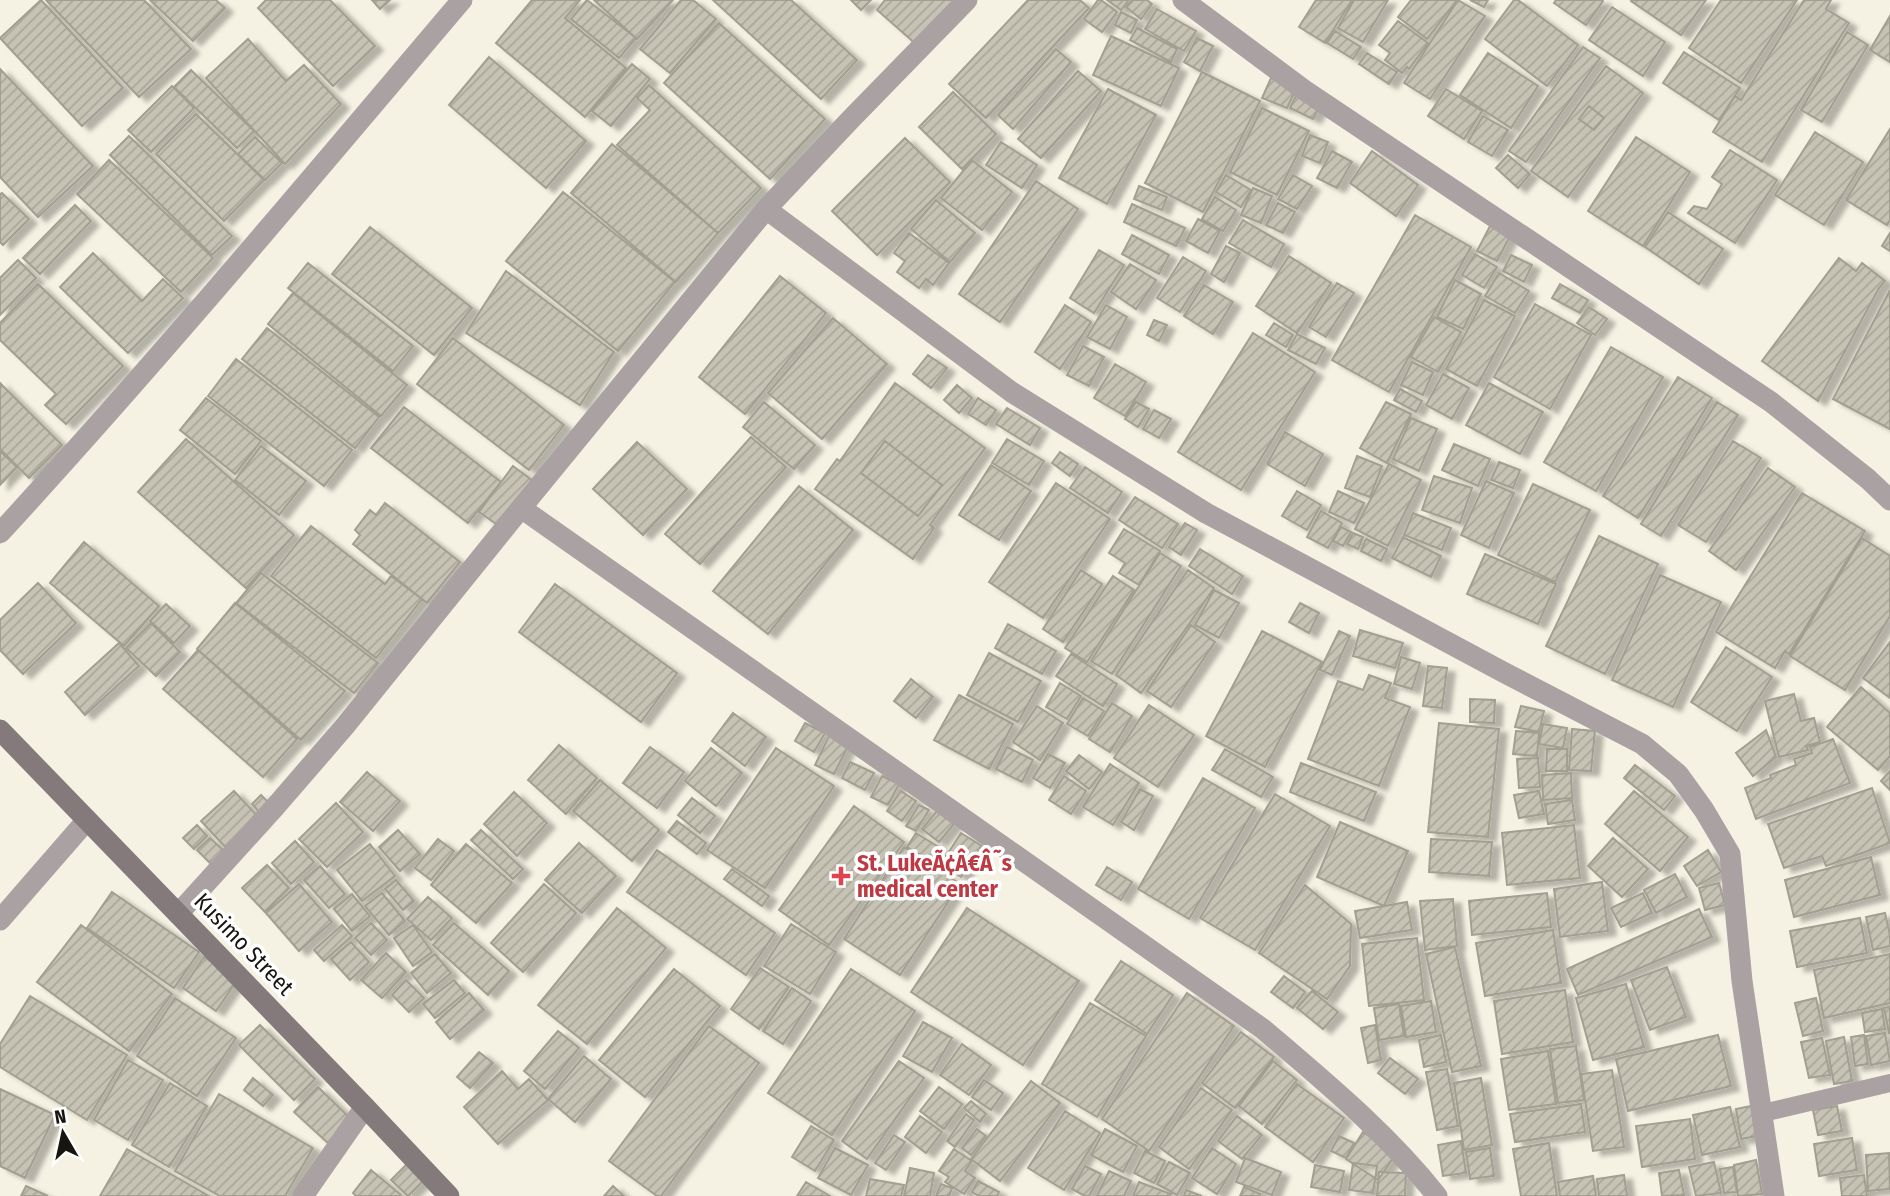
<svg xmlns="http://www.w3.org/2000/svg" width="1890" height="1196" viewBox="0 0 1890 1196" font-family="'Fira Sans Condensed',sans-serif">
	<defs>
		<pattern id="building-hatch" width="6" height="6" patternUnits="userSpaceOnUse" patternTransform="scale(1.75)"><rect width="6" height="6" fill="#c6c3b4"/><path d="M-1 1l2-2M0 6l6-6M5 7l2-2" fill="none" stroke="#a9a79a"/></pattern>
		<filter id="shadow"><feDropShadow dx="8" dy="4.5" stdDeviation="2" flood-color="#0004"/></filter>
	</defs>
	<rect width="100%" height="100%" fill="#f5f2e3"/>
	<path fill="url(#building-hatch)" stroke="#a29f91" stroke-width="2" fill-rule="evenodd" filter="url(#shadow)" d="M41,0L123,88L82,126L0,38Z
		M46,0H144L191,49L139,97Z
		M150,0H216L225,8L193,41Z
		M266,0H330L375,46L333,86L258,8Z
		M372,0H390L380,9Z
		M532,0H580L565,18L626,68L585,117L496,43Z
		M587,0L636,38L619,58L571,19Z
		M594,0H673L637,39Z
		M681,0H693L716,19L670,73L640,49Z
		M713,0H791L857,60L821,99Z
		M851,0H871L861,10Z
		M885,0H957L917,45L877,10Z
		M1028,0H1080L1089,8L986,118L949,84Z
		M1098,0H1101L1117,12L1102,32L1084,19Z
		M1107,0H1129L1121,10Z
		M1132,0H1147L1152,4L1141,19L1126,7Z
		M1316,0H1352L1325,43L1299,27Z
		M1354,0H1388L1363,42L1338,28Z
		M1411,0H1457L1427,39L1398,17Z
		M1458,0L1485,16L1430,99L1404,83Z
		M1470,0H1488L1484,7Z
		M1514,0H1518L1578,45L1547,86L1485,39Z
		M1556,0H1602L1603,1L1586,25L1554,3Z
		M1632,0H1706L1681,35L1631,1Z
		M1721,0H1797L1741,83L1689,48Z
		M1804,0H1831L1826,9L1849,23L1762,162L1713,132L1735,96L1741,100Z
		M1612,7L1665,42L1643,76L1589,40Z
		M1157,9L1196,31L1184,51L1145,29Z
		M1121,12L1137,20L1131,33L1115,25Z
		M1890,16V62L1870,50Z
		M1398,21L1428,43L1409,69L1407,67L1402,73L1385,60L1390,53L1379,45Z
		M719,23L825,119L770,179L664,83Z
		M1137,28L1177,49L1171,62L1130,40Z
		M1335,31L1361,47L1353,59L1327,43Z
		M1847,32L1868,45L1822,122L1801,110Z
		M1111,36L1179,68L1161,106L1093,75Z
		M1197,38L1213,46L1200,71L1184,62Z
		M248,39L286,81L304,65L341,104L285,164L206,78Z
		M1583,47L1600,58L1526,162L1509,151Z
		M1056,49L1071,62L1013,129L998,115Z
		M1684,52L1740,88L1719,120L1663,83Z
		M1367,53L1397,72L1389,84L1359,64Z
		M1488,53L1538,86L1511,128L1460,95Z
		M489,57L586,141L546,188L449,105Z
		M632,64L650,79L611,126L592,111Z
		M1606,66L1643,93L1568,197L1531,171ZM1589,106L1604,118L1594,130L1579,119Z
		M0,69L93,166L38,217L0,177Z
		M191,70L254,131L237,148L174,87Z
		M1078,71L1101,91L1041,158L1018,139Z
		M1202,72L1260,101L1203,212L1145,183Z
		M1271,78L1296,89L1287,108L1262,98Z
		M649,85L761,188L718,233L617,145L650,110L637,98Z
		M172,86L194,108L151,152L128,130Z
		M1108,89L1156,115L1107,204L1059,178Z
		M1446,89L1482,111L1464,139L1428,116Z
		M953,92L996,134L962,169L919,127Z
		M1298,92L1321,104L1313,119L1290,108Z
		M1589,106L1604,118L1594,130L1579,119Z
		M1262,108L1309,131L1277,195L1230,172Z
		M196,114L264,180L224,221L156,154Z
		M1483,116L1508,130L1492,156L1468,142Z
		M1890,129V220L1887,225L1846,200Z
		M1815,132L1863,162L1824,225L1775,195Z
		M1310,135L1328,142L1320,163L1302,156Z
		M129,136L232,236L212,255L110,155Z
		M255,137L282,163L265,180L238,154Z
		M1636,137L1690,172L1643,246L1588,211Z
		M905,138L950,182L877,255L832,211Z
		M1001,142L1037,165L1022,188L986,165Z
		M612,144L718,233L676,282L571,193Z
		M1730,150L1777,180L1735,243L1688,213L1694,206L1707,209L1722,184L1712,177Z
		M1332,151L1352,162L1337,188L1317,178Z
		M1372,151L1418,185L1396,216L1350,183Z
		M1508,155L1530,174L1518,188L1496,168Z
		M109,160L213,258L181,292L77,194Z
		M972,160L1012,192L982,230L941,198Z
		M1226,175L1251,190L1241,207L1216,192Z
		M1293,175L1312,186L1297,209L1278,199Z
		M1036,181L1078,209L1000,322L959,294Z
		M1139,186L1167,197L1162,210L1134,199Z
		M1253,188L1272,196L1261,223L1241,215Z
		M563,192L675,282L618,351L506,261Z
		M2,193L29,219L3,245L0,242V194Z
		M1215,197L1236,210L1223,231L1202,219Z
		M936,200L975,233L950,262L911,229Z
		M1278,203L1295,212L1283,233L1266,225Z
		M1132,204L1185,228L1176,246L1124,222Z
		M75,205L91,221L40,274L23,258Z
		M1668,212L1723,249L1699,284L1645,247Z
		M1415,215L1471,247L1389,392L1332,360Z
		M1198,219L1220,231L1208,253L1186,241Z
		M1243,220L1284,244L1271,267L1229,243Z
		M1490,226L1510,236L1497,261L1477,251Z
		M370,227L472,308L434,355L332,274Z
		M909,233L949,263L933,285L926,279L919,288L897,272L905,261L894,253Z
		M1890,233V251L1882,246Z
		M1132,235L1169,255L1159,274L1122,254Z
		M1226,246L1240,253L1224,282L1211,274Z
		M1099,250L1124,265L1094,313L1070,298Z
		M93,253L142,301L163,279L183,298L128,353L60,287Z
		M1475,254L1497,267L1484,288L1462,275Z
		M1511,255L1532,265L1524,282L1503,271Z
		M1289,256L1331,283L1297,333L1256,306Z
		M1183,257L1206,271L1180,312L1157,298Z
		M1839,258L1856,271L1862,263L1885,281L1879,288L1818,401L1762,361Z
		M18,260L36,278L0,315V278Z
		M308,263L413,346L393,371L288,288Z
		M1130,264L1156,280L1136,309L1111,292Z
		M506,271L614,352L580,405L466,333Z
		M1499,273L1529,291L1515,313L1485,296Z
		M780,276L826,313L745,414L699,377Z
		M1455,280L1481,294L1463,329L1437,317Z
		M1337,283L1354,293L1326,337L1309,327Z
		M38,284L123,366L66,424L45,405L56,394L0,340V323Z
		M1560,284L1588,300L1580,313L1552,298Z
		M1204,285L1233,302L1213,334L1184,316Z
		M1890,290V429L1833,399Z
		M293,293L407,385L381,416L268,324Z
		M1484,300L1515,316L1477,386L1446,369Z
		M1535,304L1591,335L1550,409L1494,377Z
		M1065,305L1091,322L1060,369L1035,352Z
		M1106,305L1127,317L1110,349L1087,337Z
		M1589,307L1607,319L1595,335L1577,323Z
		M1434,317L1461,332L1438,372L1411,357Z
		M833,318L887,364L822,439L768,393Z
		M1154,320L1167,325L1159,341L1147,335Z
		M1274,323L1293,335L1286,347L1266,335Z
		M267,328L379,417L355,448L242,359Z
		M1253,333L1315,372L1241,490L1178,452Z
		M1297,334L1325,348L1316,364L1288,350Z
		M453,338L564,425L529,470L417,384Z
		M1083,346L1104,357L1089,386L1067,375Z
		M1611,347L1663,377L1596,491L1544,462Z
		M928,355L947,368L931,388L913,374Z
		M236,359L352,450L324,486L208,396Z
		M1412,362L1433,372L1423,395L1401,385Z
		M1115,364L1146,382L1125,416L1094,398Z
		M1443,374L1469,388L1452,419L1426,405Z
		M1678,377L1712,398L1638,518L1603,496Z
		M0,383L62,445L29,478L0,449Z
		M895,383L985,448L930,525L934,528L913,559L815,489L837,459L840,461ZM885,441L942,485L918,516L861,473Z
		M1489,383L1543,412L1520,454L1466,425Z
		M957,385L972,398L959,413L944,400Z
		M1400,389L1422,401L1416,412L1394,400Z
		M206,398L261,441L235,474L180,430Z
		M978,398L996,410L986,425L968,414Z
		M764,402L815,445L794,469L743,427Z
		M1136,402L1149,409L1138,427L1125,419Z
		M1386,402L1411,414L1387,463L1360,448Z
		M1717,402L1738,415L1661,536L1641,524Z
		M404,407L501,482L468,523L371,448Z
		M1007,408L1040,428L1030,445L996,424Z
		M1154,410L1171,419L1159,438L1143,429Z
		M1411,418L1437,429L1419,471L1393,459Z
		M1285,432L1323,454L1305,486L1267,464Z
		M751,437L786,467L700,564L665,534Z
		M186,439L294,535L246,588L138,492Z
		M1007,439L1044,461L1029,485L992,463Z
		M885,441L942,485L918,516L861,473Z
		M1733,441L1761,458L1706,542L1678,525Z
		M637,442L687,489L643,535L593,489Z
		M1454,444L1490,459L1478,486L1442,470Z
		M261,446L306,481L279,515L235,480Z
		M0,451L17,467L0,485Z
		M1060,452L1078,464L1070,476L1052,463Z
		M1357,456L1382,466L1370,497L1345,488Z
		M1499,462L1520,470L1513,488L1491,480Z
		M1389,464L1421,480L1388,546L1355,529Z
		M991,465L1031,491L999,540L959,515Z
		M513,466L533,481L499,526L479,512Z
		M1085,467L1122,492L1108,513L1070,488Z
		M1768,468L1795,487L1736,570L1709,551Z
		M1434,476L1472,488L1460,523L1422,510Z
		M1486,481L1514,493L1489,548L1461,535Z
		M1056,483L1110,519L1043,618L989,582Z
		M1533,484L1590,510L1555,582L1498,555Z
		M799,486L853,530L768,634L713,591Z
		M1297,491L1321,505L1307,530L1282,516Z
		M1338,491L1364,503L1354,523L1329,512Z
		M1802,493L1865,531L1789,654L1785,651L1775,668L1716,632Z
		M1135,497L1178,524L1162,548L1119,520Z
		M385,503L460,562L427,603L353,544L360,535L355,530L370,510L376,515Z
		M1321,511L1342,523L1328,548L1307,537Z
		M1413,513L1451,528L1442,550L1404,535Z
		M1185,523L1197,530L1181,555L1169,547Z
		M311,526L385,584L391,576L422,599L376,658L271,576Z
		M1341,527L1351,532L1343,546L1333,541Z
		M1124,529L1160,551L1139,585L1119,573L1125,563L1109,553Z
		M1353,533L1363,537L1358,549L1347,544Z
		M1599,536L1658,564L1605,674L1546,646Z
		M1403,537L1441,556L1431,577L1392,558Z
		M1862,538L1890,556V616L1845,690L1790,656Z
		M1366,539L1387,549L1381,561L1361,551Z
		M84,542L159,606L124,646L50,583Z
		M1200,549L1243,576L1232,594L1189,566Z
		M1160,553L1181,566L1112,674L1091,661Z
		M1485,554L1556,584L1538,624L1467,594Z
		M1081,570L1102,584L1063,642L1043,629Z
		M1188,570L1214,588L1141,693L1116,675Z
		M261,573L378,663L354,693L236,603Z
		M1660,575L1721,602L1673,707L1612,680Z
		M1113,576L1134,590L1087,662L1065,648Z
		M38,583L76,623L23,674L0,650V620Z
		M555,584L677,673L641,722L519,632Z
		M1214,590L1239,603L1219,638L1195,625Z
		M235,603L345,691L301,740L197,649Z
		M1300,603L1319,613L1309,633L1289,622Z
		M166,604L190,626L174,643L150,621Z
		M151,623L180,652L156,676L126,648Z
		M1008,624L1056,651L1042,674L995,648Z
		M1191,625L1215,642L1171,707L1147,691Z
		M1360,630L1403,643L1395,668L1353,656Z
		M1262,631L1322,662L1265,767L1206,736Z
		M1339,631L1350,636L1332,675L1320,670Z
		M1890,642V698L1863,678Z
		M119,643L139,666L85,715L65,692Z
		M1726,647L1772,677L1737,731L1691,702Z
		M198,650L297,739L263,777L163,689Z
		M989,653L1041,681L1018,722L967,695Z
		M1071,654L1117,684L1103,706L1056,676Z
		M1401,657L1420,663L1412,689L1394,684Z
		M1428,666L1447,668L1442,708L1423,706Z
		M1369,675L1391,683L1385,698L1410,707L1379,786L1308,759L1338,681L1363,690Z
		M911,679L933,697L916,718L894,701Z
		M1060,683L1081,696L1067,719L1046,707Z
		M1861,687L1890,713V756L1878,770L1827,727Z
		M1794,694L1801,721L1814,718L1820,742L1806,746L1808,750L1779,757L1765,701Z
		M959,695L1013,724L989,769L934,740Z
		M1083,698L1104,711L1088,736L1067,724Z
		M1470,699L1495,700L1494,723L1470,722Z
		M1112,703L1132,716L1110,752L1089,739Z
		M1149,705L1194,735L1158,787L1114,758Z
		M1037,706L1063,723L1040,760L1013,742Z
		M1521,706L1544,711L1539,732L1515,727Z
		M733,713L766,737L745,766L712,741Z
		M805,723L825,733L814,752L795,741Z
		M1439,723L1499,729L1488,837L1428,832Z
		M1543,724L1567,728L1563,748L1539,744Z
		M1572,729L1595,731L1591,771L1569,770Z
		M1766,730L1776,757L1753,776L1736,753Z
		M1516,731L1539,733L1537,756L1513,754Z
		M830,734L849,744L834,774L815,765Z
		M1833,739L1850,783L1756,819L1745,788L1771,778L1770,775L1796,765L1794,759L1812,753L1810,747Z
		M559,745L597,778L566,814L528,780Z
		M650,747L684,772L657,808L623,783Z
		M1007,747L1033,760L1022,782L996,769Z
		M711,748L742,773L716,806L685,781Z
		M776,748L834,786L765,888L707,850Z
		M1225,749L1273,777L1261,797L1212,770Z
		M1547,749H1567V771H1546Z
		M1048,754L1065,763L1050,788L1033,778Z
		M1079,755L1102,772L1089,789L1066,771Z
		M1538,758L1540,787L1519,788L1517,759Z
		M850,762L874,773L865,790L842,778Z
		M1301,763L1376,792L1364,821L1290,792Z
		M1110,764L1139,783L1113,825L1083,807Z
		M1635,765L1675,796L1664,810L1624,778Z
		M1890,771V790L1881,781Z
		M367,772L400,801L373,831L340,802Z
		M1571,773L1572,798L1543,800L1542,775Z
		M882,776L899,784L888,805L871,797Z
		M1064,776L1086,791L1071,814L1049,800Z
		M1203,778L1255,808L1189,919L1138,889Z
		M600,780L659,830L632,861L573,811Z
		M1872,788L1890,843L1826,866L1822,856L1784,868L1768,824Z
		M1140,789L1153,796L1134,830L1121,822Z
		M234,791L261,820L228,850L201,821Z
		M901,791L916,801L902,821L887,811Z
		M1539,791L1544,814L1519,818L1514,795Z
		M1634,791L1688,837L1660,871L1605,824Z
		M514,792L547,823L517,856L484,824Z
		M1275,794L1330,826L1255,950L1200,918Z
		M261,795L271,805L261,814L252,804Z
		M692,798L715,816L700,833L678,815Z
		M1572,800L1575,820L1548,824L1545,804Z
		M336,803L363,832L327,867L299,839Z
		M919,805L929,810L916,831L906,826Z
		M854,806L904,842L829,945L779,910Z
		M937,811L954,824L939,842L922,829Z
		M677,821L706,843L697,854L668,832Z
		M1340,822L1408,851L1384,906L1317,877Z
		M197,825L207,836L194,849L183,838Z
		M1574,825L1580,878L1507,885L1502,833Z
		M398,830L420,854L400,871L379,847Z
		M481,830L523,869L513,879L471,840Z
		M916,833L945,851L937,864L907,847Z
		M961,833L982,846L961,877L941,864Z
		M210,838L225,852L212,865L197,850Z
		M1613,838L1648,869L1622,897L1588,866Z
		M438,839L454,851L431,880L415,868Z
		M1431,839L1492,842L1489,876L1429,872Z
		M295,841L314,862L291,884L272,863Z
		M579,843L616,876L582,913L545,880Z
		M370,844L395,876L362,901L337,870Z
		M466,844L512,883L476,923L431,885Z
		M904,847L960,884L900,975L844,939Z
		M657,850L775,933L746,975L627,892Z
		M1708,850L1721,872L1697,886L1684,866Z
		M1871,857L1880,895L1794,917L1785,880Z
		M267,865L289,888L265,912L242,888Z
		M320,866L345,894L329,908L304,880Z
		M1107,867L1132,882L1121,900L1096,885Z
		M732,869L769,896L762,906L724,879Z
		M1675,874L1687,897L1656,913L1644,890Z
		M396,880L414,901L403,910L385,889Z
		M1602,882L1608,931L1560,937L1554,889Z
		M1719,883L1725,905L1705,910L1699,888Z
		M299,884L332,922L299,951L266,913Z
		M544,884L576,913L523,972L491,943Z
		M1305,885L1351,924L1350,966L1327,999L1259,953Z
		M112,892L199,952L174,988L87,928Z
		M382,893L405,921L389,935L365,906Z
		M1547,893L1551,927L1472,935L1469,901Z
		M1643,893L1652,913L1621,927L1611,908Z
		M352,894L370,916L352,931L334,909Z
		M428,897L452,918L431,940L407,919Z
		M1453,899L1457,946L1425,950L1420,901Z
		M1407,902L1412,930L1360,938L1355,911Z
		M617,908L666,948L587,1044L538,1005Z
		M967,908L1079,981L1023,1065L911,992Z
		M1699,909L1712,937L1578,995L1567,969Z
		M1885,913L1890,935V946L1873,950L1866,917Z
		M1860,918L1867,953L1797,967L1790,931Z
		M371,923L387,940L371,955L355,938Z
		M454,923L509,971L488,995L433,945Z
		M791,924L836,952L810,994L764,966Z
		M81,925L172,994L129,1051L37,982Z
		M342,925L352,936L324,961L314,950Z
		M413,925L432,952L413,966L394,938Z
		M1553,930L1561,983L1485,996L1476,943Z
		M1417,938L1424,1000L1369,1006L1362,944Z
		M351,942L369,962L350,980L331,959Z
		M1455,947L1481,1066L1452,1072L1426,954Z
		M386,953L406,972L382,998L361,980Z
		M435,954L451,973L427,993L411,973Z
		M1890,954V1003L1824,1018L1814,970Z
		M204,957L238,979L216,1011L183,988Z
		M1121,961L1173,995L1147,1034L1095,1000Z
		M1667,967L1686,1017L1650,1030L1631,980Z
		M760,968L789,987L759,1029L731,1009Z
		M674,969L720,1006L645,1097L599,1060Z
		M851,969L915,1011L832,1135L768,1093Z
		M1284,976L1305,992L1293,1008L1271,992Z
		M406,980L424,998L409,1012L392,995Z
		M454,980L465,993L435,1018L423,1004Z
		M1626,984L1644,1047L1593,1060L1576,998Z
		M792,988L811,1001L783,1044L763,1031Z
		M1565,990L1573,1042L1502,1054L1494,1001Z
		M1312,991L1338,1012L1323,1029L1297,1008Z
		M469,993L484,1010L450,1039L436,1022Z
		M1187,993L1234,1026L1149,1151L1102,1119Z
		M30,996L127,1055L87,1120L0,1067V1044Z
		M175,998L236,1038L197,1096L137,1056Z
		M1816,998L1823,1031L1803,1036L1795,1003Z
		M1431,1001L1436,1032L1406,1037L1401,1006Z
		M1090,1003L1146,1036L1097,1117L1042,1084Z
		M1399,1004L1404,1036L1379,1040L1374,1008Z
		M1890,1007V1033H1889L1884,1008Z
		M1882,1009L1885,1029L1865,1032L1862,1013Z
		M923,1022L952,1038L932,1072L903,1056Z
		M260,1025L315,1079L294,1100L239,1045Z
		M1375,1025L1381,1060L1368,1063L1361,1028Z
		M709,1026L759,1063L661,1196H657L609,1161Z
		M558,1031L579,1048L545,1089L524,1071Z
		M1241,1032L1274,1057L1235,1108L1202,1083Z
		M1885,1033L1890,1061L1871,1065L1866,1036Z
		M1441,1035L1446,1062L1424,1067L1419,1040Z
		M1718,1035L1731,1086L1628,1111L1616,1059Z
		M1864,1035L1868,1064L1855,1066L1851,1037Z
		M1844,1037L1852,1081L1834,1084L1826,1041Z
		M1822,1038L1830,1075L1809,1078L1801,1042Z
		M962,1044L991,1065L969,1095L940,1075Z
		M1576,1046L1584,1100L1558,1103L1550,1049Z
		M1548,1051L1556,1104L1509,1110L1501,1059Z
		M479,1052L493,1063L470,1088L457,1077Z
		M584,1056L611,1079L575,1122L548,1099Z
		M1390,1058L1418,1079L1405,1094L1378,1073Z
		M128,1060L163,1080L128,1140L94,1120Z
		M899,1061L924,1078L867,1159L842,1141Z
		M1273,1061L1297,1080L1262,1124L1239,1106Z
		M1447,1069L1458,1126L1437,1130L1426,1072Z
		M1612,1070L1624,1147L1593,1151L1581,1074Z
		M502,1071L518,1089L529,1079L548,1100L498,1144L464,1107Z
		M253,1078L273,1095L263,1106L244,1090Z
		M1481,1078L1492,1145L1464,1150L1454,1083Z
		M984,1080L1003,1093L991,1110L972,1097Z
		M1031,1081L1060,1103L1000,1181L971,1159Z
		M170,1083L207,1106L169,1167L132,1145Z
		M1297,1084L1344,1118L1313,1162L1265,1127Z
		M318,1087L352,1120L329,1144L294,1112Z
		M939,1087L962,1104L944,1129L920,1111Z
		M1201,1088L1232,1110L1189,1169L1159,1147Z
		M0,1089L55,1115L25,1178L0,1166Z
		M219,1094L313,1148L285,1196H220L175,1171Z
		M971,1101L986,1114L980,1122L964,1108Z
		M1581,1104L1585,1132L1515,1142L1510,1114Z
		M1756,1105L1762,1135L1741,1139L1736,1109Z
		M1837,1106L1842,1131L1818,1135L1813,1110Z
		M1730,1107L1740,1147L1702,1155L1693,1115Z
		M1065,1111L1100,1133L1064,1190L1028,1168Z
		M966,1114L974,1120L955,1147L947,1141Z
		M920,1116L942,1132L926,1153L905,1137Z
		M1237,1116L1262,1135L1242,1159L1218,1141Z
		M1690,1119L1695,1159L1642,1167L1636,1126Z
		M811,1126L834,1140L815,1171L792,1157Z
		M977,1129L986,1136L971,1155L962,1148Z
		M1105,1129L1137,1146L1123,1172L1091,1155Z
		M1363,1132L1396,1154L1378,1180L1346,1159Z
		M894,1135L905,1142L886,1170L875,1163Z
		M1339,1136L1354,1143L1346,1158L1331,1151Z
		M1852,1138L1857,1170L1819,1176L1814,1144Z
		M1461,1141L1466,1173L1443,1176L1438,1145Z
		M1549,1143L1557,1196H1521L1513,1149Z
		M835,1148L868,1165L851,1195L818,1178Z
		M1212,1148L1236,1164L1217,1194L1192,1178Z
		M1490,1148L1494,1176L1470,1179L1466,1152Z
		M127,1149L209,1196H100Z
		M954,1149L972,1161L965,1171L975,1178L964,1194L945,1182L949,1177L939,1171Z
		M1145,1151L1165,1161L1154,1183L1134,1173Z
		M1889,1153L1890,1189L1868,1191L1866,1155Z
		M1245,1158L1281,1172L1272,1195L1236,1182Z
		M1756,1160L1762,1194L1738,1196L1734,1165Z
		M1169,1162L1190,1173L1177,1195L1157,1184Z
		M1714,1162L1721,1193L1696,1196L1689,1167Z
		M1353,1163L1377,1166L1373,1193L1349,1190Z
		M407,1164L424,1180L408,1196L391,1180Z
		M1315,1165L1344,1171L1340,1192L1311,1187Z
		M1085,1166L1101,1174L1089,1196H1085L1072,1189Z
		M1733,1167L1737,1192L1724,1193L1720,1169Z
		M910,1168L934,1173L930,1196H904Z
		M371,1170L401,1195L400,1196H356L353,1193Z
		M1679,1170L1684,1195L1662,1196L1659,1173Z
		M1109,1171L1131,1181L1124,1196H1097Z
		M1379,1172L1406,1173L1405,1196H1377Z
		M1624,1175L1627,1196H1599L1597,1179Z
		M1864,1175L1867,1196H1842L1840,1178Z
		M1593,1176L1596,1196H1560L1558,1182Z
		M870,1179L904,1185L901,1196H866Z
		M978,1181L999,1192L997,1196H979L972,1192Z
		M806,1182L830,1196H797Z
		M1139,1182L1171,1194L1170,1196H1133Z
		M941,1184L952,1188L949,1196H936Z
		M26,1186L48,1196H21Z
		M613,1186L624,1196H604Z
		M1244,1187L1260,1194V1196H1240Z
		M1186,1190L1202,1196H1184Z"/>
	<g fill="none" stroke-linecap="round" stroke-linejoin="round">
		<path stroke="#a9a1a2" stroke-width="18" d="M1763,1113L1890,1083"/>
		<path stroke="#a9a1a2" stroke-width="21" d="M1183,0L1304,90L1771,402L1868,479L1890,500
			M766,209L1013,393L1206,513L1505,673L1642,744L1678,774L1704,810L1730,854L1742,981L1774,1196
			M521,508L1263,1029C1325,1082 1387,1133 1437,1196
			M0,533C159,360 310,179 462,0
			M178,914L275,807L345,726L521,508L766,209L850,120L967,0
			M0,920L87,820
			M303,1196L365,1107"/>
		<path stroke="#857a7b" stroke-width="21" d="M0,730L365,1107L449,1196"/>
	</g>
	<path fill="#e0444e" stroke="#fff" stroke-width="2.5" d="M837.5 865.5h7v7h7v7h-7v7h-7v-7h-7v-7h7z"/>
	<g text-anchor="middle" stroke-width="7" stroke-linejoin="round" paint-order="stroke">
		<g font-size="23" font-weight="bold" fill="#be3a42" stroke="#fff" text-anchor="start">
			<text x="857" y="871">St. LukeÃ¢Â€Â˜s<tspan x="857" dy="26">medical center</tspan></text>
		</g>
		<g font-size="23" fill="#16150f" stroke="#fff">
			<text transform="translate(244 944) rotate(46)" y="8">Kusimo Street</text>
		</g>
	</g>
	<g transform="translate(63 1133) rotate(351)" stroke="#ffffff" stroke-width="5" paint-order="stroke">
	<path d="M0-5L12 26L0 18L-12 26Z" fill="#16150f"/>
	<text y="-10" font-size="19" font-weight="bold" text-anchor="middle" fill="#16150f">N</text>
	</g>
</svg>
